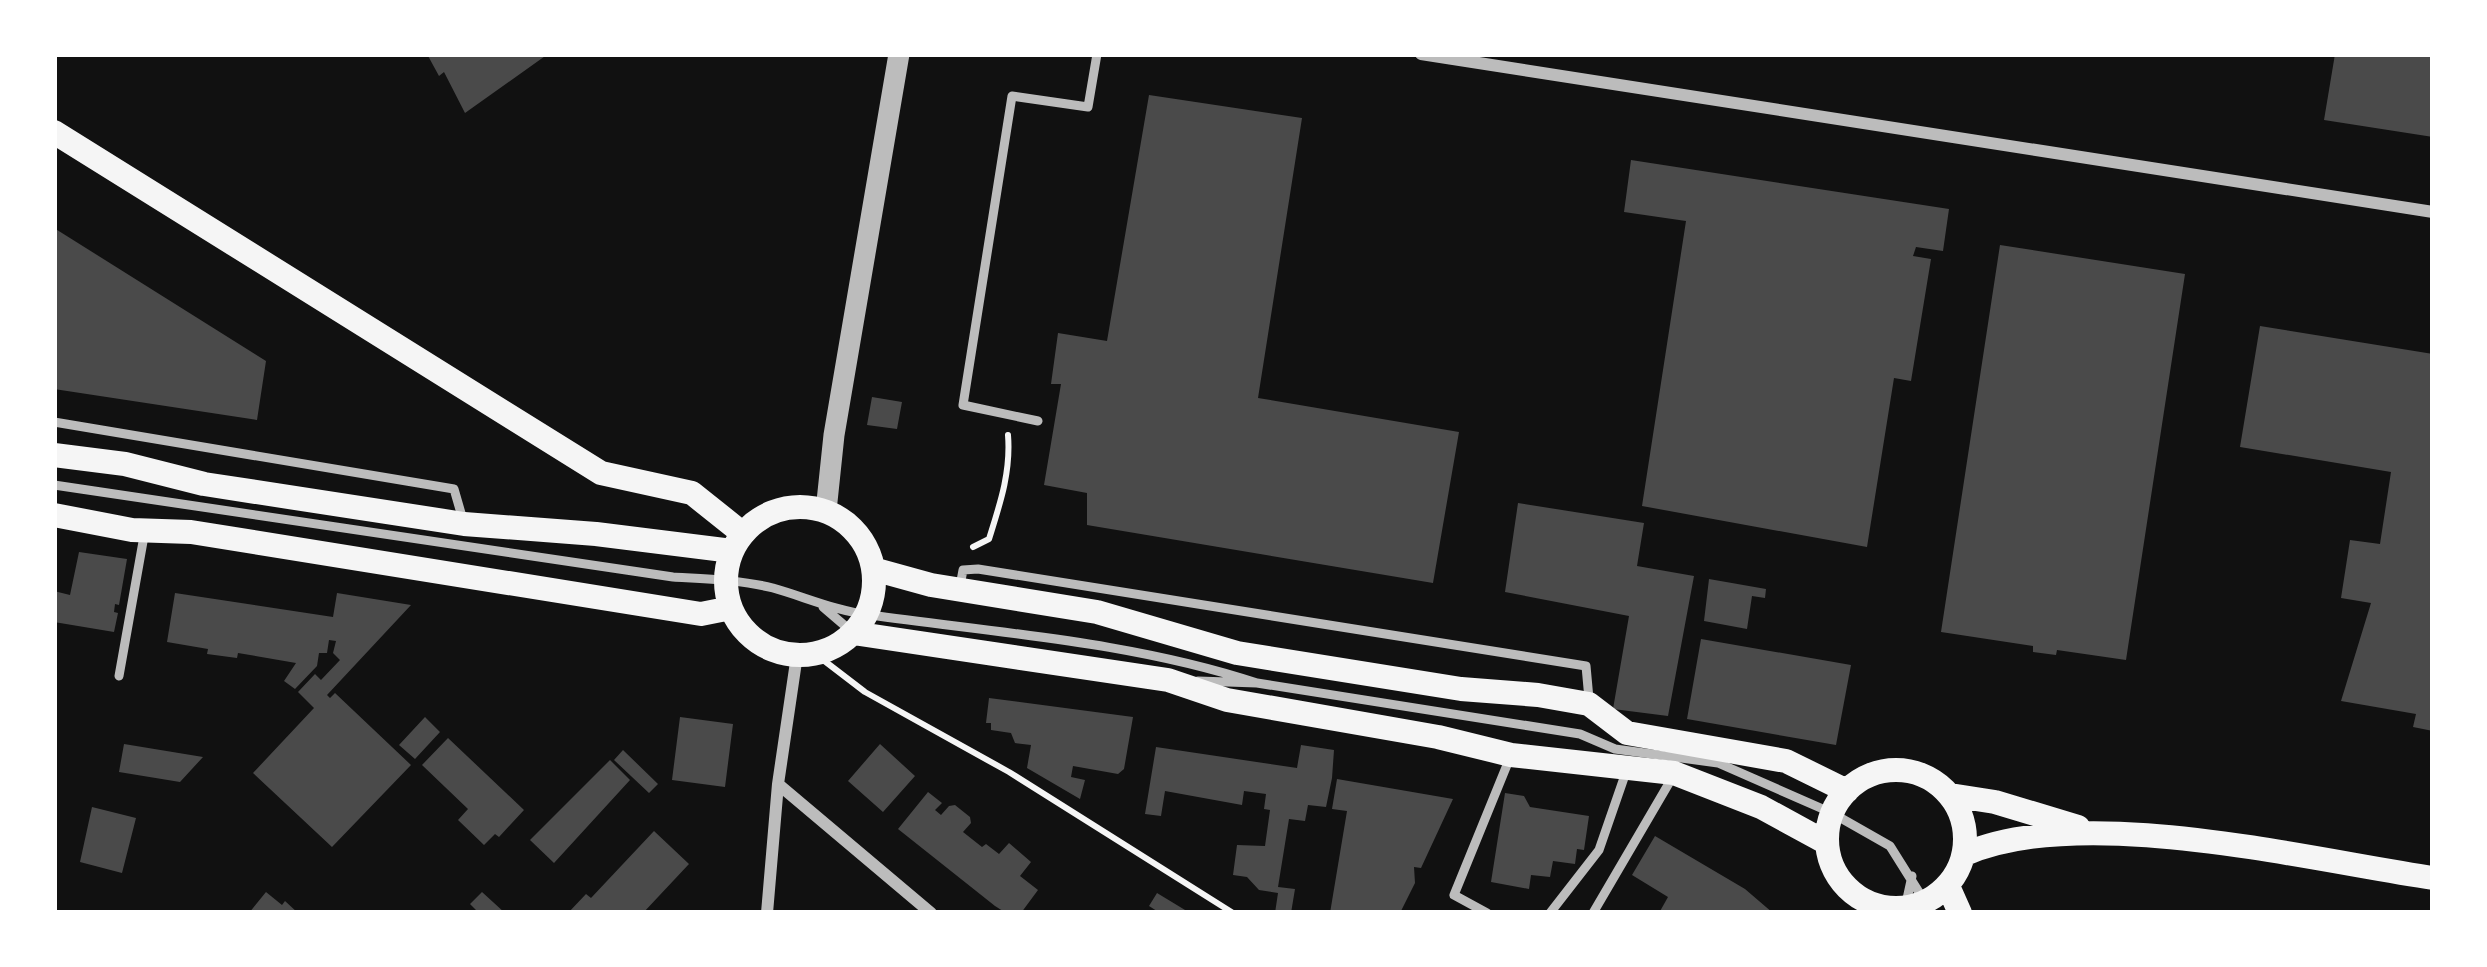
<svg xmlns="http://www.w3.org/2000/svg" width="2487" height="967" viewBox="0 0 2487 967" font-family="'PT Sans',sans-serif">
	<rect width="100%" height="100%" fill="#111"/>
	<path fill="#4a4a4a" d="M427,54H548L465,113L444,72L439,76Z
		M2335,54H2433V137L2324,120Z
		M1149,95L1302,118L1258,398L1459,432L1433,583L1087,525V493L1044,485L1061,384H1051L1058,333L1107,341Z
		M1631,160L1949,209L1943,251L1916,247L1913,256L1931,259L1911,381L1894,378L1867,547L1642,506L1686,221L1624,212Z
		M54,228L266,361L257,420L54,389Z
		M2000,245L2185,274L2126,660L2057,650L2056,655L2033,652V646L1941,632Z
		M2260,326L2433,354V731L2413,727L2416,714L2341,701L2371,603L2341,598L2350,540L2380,544L2391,472L2240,447Z
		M872,397L902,402L897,429L867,425Z
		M1518,503L1644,523L1637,566L1694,576L1668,716L1613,709L1629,616L1505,592Z
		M79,552L127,559L119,605L115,604L114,612L118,613L114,632L54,622V591L70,595Z
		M1709,579L1766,589L1765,598L1752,596L1747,629L1704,621Z
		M175,593L333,617L337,593L411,605L327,695L330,698L335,693L411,765L332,847L253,773L314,708L298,692L315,674L321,680L340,660L333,653L336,641L329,640L327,653H319L317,666L295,689L284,681L296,663L238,653L237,658L207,654L208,649L167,642Z
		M1701,639L1851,665L1836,745L1687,719Z
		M989,698L1133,717L1124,769L1118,774L1073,766L1071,777L1085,780L1080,799L1027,768L1031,745L1015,743L1011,733L991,730V723H986Z
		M425,717L440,732L415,759L399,745Z
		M680,717L733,724L725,787L672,780Z
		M448,738L524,810L499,837L495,834L484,845L458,820L468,809L422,765Z
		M124,744L203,757L180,782L119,772Z
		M880,744L915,776L883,812L848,781Z
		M1301,745L1334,750L1332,778L1326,807L1308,805L1305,821L1289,819L1278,887L1295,889L1291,913H1275L1278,893L1259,890L1247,877L1233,875L1237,845L1265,846L1270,810L1264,809L1266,794L1244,791L1242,805L1165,791L1161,816L1145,814L1156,747L1297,768Z
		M623,750L658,784L649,793L614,760Z
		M610,760L630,780L554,863L530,840Z
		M1337,779L1453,799L1421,868L1414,867L1415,883L1400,913H1330L1347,811L1332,809Z
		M928,792L942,803L935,810L941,815L949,806L955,805L970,817L971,823L963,832L982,847L986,844L999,854L1009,843L1031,862L1020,876L1038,890L1021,913H1006L995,906L898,829Z
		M1505,793L1524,796L1530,807L1589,816L1584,850L1577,849L1575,864L1553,861L1550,877L1531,875L1529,889L1491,882Z
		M92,807L136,818L122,873L80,862Z
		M654,831L689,864L643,913H568L586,894L591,898Z
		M1655,836L1745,889L1773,913H1659L1668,897L1632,875Z
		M266,892L282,905L285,901L298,913H249Z
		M482,892L505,913H479L470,904Z
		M1157,893L1190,913H1160L1149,906Z"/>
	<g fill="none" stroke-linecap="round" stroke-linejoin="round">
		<path stroke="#f5f5f5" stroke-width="6" d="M973,547L989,539C1000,504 1011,472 1008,435
			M818,656L865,692L1009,772L1233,913"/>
		<path stroke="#bcbcbc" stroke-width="9" d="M1038,421L963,405L1012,96L1088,107L1097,54
			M54,422L454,489L463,520
			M54,485L673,577C706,579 741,580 773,588C805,597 836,611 870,615C999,633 1133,642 1257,683
			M960,586L963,570L978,569L1586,666L1589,699
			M823,607L851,631
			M119,676L144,536
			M1198,681L1257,683L1580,734L1615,749L1718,763L1832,813L1890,846L1932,913
			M1905,908L1912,876
			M1487,913L1454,895L1509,760
			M1550,913L1599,850L1626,772
			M1593,913L1672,778"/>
		<path stroke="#bcbcbc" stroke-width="12" d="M1421,54L2433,212
			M778,784L931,913
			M767,913L778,784L797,655"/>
		<path stroke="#bcbcbc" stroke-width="21" d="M826,511L834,435L899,54"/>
		<path stroke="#f5f5f5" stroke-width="24" d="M54,132L601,473L692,493L742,533
			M54,455L125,464L204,484L464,524L596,534L732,551
			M726 581a74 74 0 1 1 148 0a74 74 0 1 1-148 0Z
			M54,515L132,530L191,532L701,614L731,608
			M873,569L931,585L1097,612L1237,653L1461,689L1538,695L1589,704L1627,733L1786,761L1847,791
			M853,633L1168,680L1227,700L1438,737L1511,755L1674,773L1761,807L1827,843
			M1827 839a69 69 0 1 1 138 0a69 69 0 1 1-138 0Z
			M1950,795L1995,802L2078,827
			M1965,854C2082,803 2305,859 2433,878
			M1948,886L1960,913"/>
	</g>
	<rect width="2487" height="967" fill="none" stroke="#ffffff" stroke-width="114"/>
</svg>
